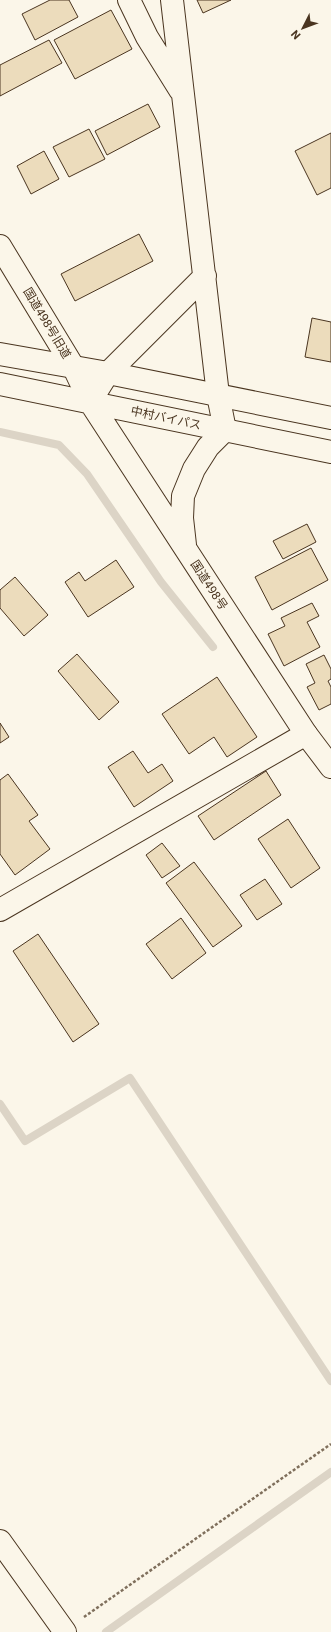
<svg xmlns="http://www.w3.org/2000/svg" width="331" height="1632" viewBox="0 0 331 1632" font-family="Roboto,'Noto Sans JP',sans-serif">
	<rect width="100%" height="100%" fill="#fbf6e9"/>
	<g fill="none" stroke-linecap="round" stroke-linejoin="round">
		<path stroke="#dcd4c6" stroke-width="8" d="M0,432L59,445L87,474L161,582L213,647
			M0,1104L25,1141L130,1078L331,1381
			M106,1632L331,1472"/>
	</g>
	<path fill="#ecdcbc" stroke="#4a3520" d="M50,0H69L78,17L35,40L22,14Z
		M197,0H231L203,13Z
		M111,10L132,49L75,79L54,40Z
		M49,40L62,63L0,96V65Z
		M148,104L160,127L107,155L95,131Z
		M89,129L105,159L69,177L53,147Z
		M331,133V188L317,195L295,151Z
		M44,151L59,179L31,194L17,166Z
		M139,234L153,261L75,301L61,274Z
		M312,318L331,322V362L305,357Z
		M307,524L316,542L283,559L273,541Z
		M311,548L328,580L272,610L255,577Z
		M116,560L134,587L88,617L65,582L79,572L85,581Z
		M15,577L48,615L24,636L0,608V590Z
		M312,603L319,616L307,622L320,647L284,666L268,634L285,626L281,618Z
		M77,654L119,702L99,720L58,671Z
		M324,655L331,669V679L328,681L331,687V704L319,710L307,687L315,683L306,664Z
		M217,677L257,737L227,757L214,737L189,754L162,714Z
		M0,723L9,737L0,743Z
		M133,751L148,773L162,764L173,781L134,807L108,767Z
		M266,771L281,795L214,840L198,816Z
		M8,774L38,815L29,821L50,849L15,875L0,854V780Z
		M288,819L320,868L291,888L258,839Z
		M162,843L180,866L162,878L146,855Z
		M194,862L242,926L213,947L166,883Z
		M265,879L282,904L257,920L240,895Z
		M181,918L206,953L172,979L146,944Z
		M38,934L99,1024L73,1042L13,951Z"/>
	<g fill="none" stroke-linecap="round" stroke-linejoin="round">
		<defs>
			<path id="minor" d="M129,0L147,37L180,90
				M172,0L218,395L225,430
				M0,246L74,368L90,402
				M90,402L108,373L205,276
				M0,910L306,734
				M0,1541L65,1632"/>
			<path id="highway" d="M0,354L108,373L331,418
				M0,384L331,452
				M90,402L306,734L331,767
				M185,545L182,518L183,496L194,469L208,447L225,430"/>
		</defs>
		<use href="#minor" stroke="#4a3520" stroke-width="24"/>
		<use href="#highway" stroke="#4a3520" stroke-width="24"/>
		<path stroke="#7f6f5c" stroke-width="2.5" stroke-dasharray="3 2" stroke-linecap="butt" d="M84,1617L331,1444"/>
		<use href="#minor" stroke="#fbf6e9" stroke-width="22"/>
		<use href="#highway" stroke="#fbf6e9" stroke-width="22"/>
	</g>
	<g text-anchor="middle" stroke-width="3" stroke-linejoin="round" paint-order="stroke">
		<g font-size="12" fill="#4a3520" stroke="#fbf6e9">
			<text transform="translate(47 323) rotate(59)" y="4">国道498号旧道</text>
			<text transform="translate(166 418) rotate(12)" y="4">中村バイパス</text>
			<text transform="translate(209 585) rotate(57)" y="4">国道498号</text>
		</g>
	</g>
	<g transform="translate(303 28) rotate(228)" stroke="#fbf6e9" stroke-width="3" paint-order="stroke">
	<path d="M0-3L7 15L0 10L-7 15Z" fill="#4a3520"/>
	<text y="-6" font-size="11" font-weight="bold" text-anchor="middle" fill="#4a3520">N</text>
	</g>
</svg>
